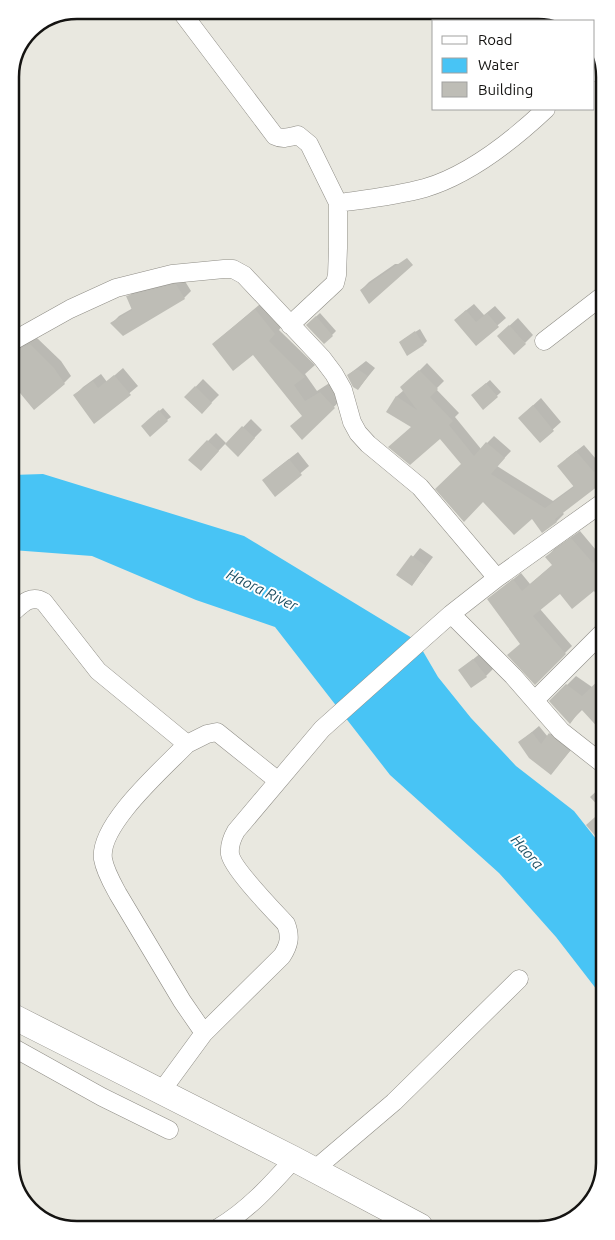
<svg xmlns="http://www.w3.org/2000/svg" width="615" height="1240" viewBox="0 0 615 1240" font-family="Ubuntu,sans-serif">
	<rect width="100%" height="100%" fill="#e9e8e0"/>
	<path fill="#48c4f5" d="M43,474L244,536L417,641L438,677L471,718L516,766L574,811L604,849V999L556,937L499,873L390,775L275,627L196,600L92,556L12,550V475Z"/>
	<path fill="#0003" d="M395,264H411L361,290L369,282Z
		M183,278L191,291L184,298L112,323L119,316L133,308L128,297L135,290Z
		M266,299L285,322L279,330L315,365L305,374L317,391L331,382L345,396L302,438L303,416L253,353L213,344Z
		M474,304L484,315L495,306L506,318L476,344L464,312Z
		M320,313L336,331L324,343L307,325Z
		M518,318L533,335L525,343L507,328Z
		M420,329L427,341L424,344L404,339Z
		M37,338L61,361L71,376L64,383L11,380V343L17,348Z
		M366,361L375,368L358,389L348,375Z
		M427,363L444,381L436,389L459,413L455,417L481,449L494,436L511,451L497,466L553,501L575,485L566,459L584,445L602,466V482L562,512L564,514L557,521L542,531L532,517L462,464L440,437L413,426L388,412L397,396L404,390L402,388Z
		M123,368L138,386L95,422L75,395L83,387L101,374L107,382Z
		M203,379L219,395L202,412L186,397Z
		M490,380L501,392L484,408L476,392Z
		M541,398L561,422L540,441L528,410Z
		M163,408L171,417L167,420L146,422Z
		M251,419L262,430L238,455L226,443L201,469L190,459L216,433L227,444Z
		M298,452L309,466L275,495L271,473Z
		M580,531L601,556L602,555V595L600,597L594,589L560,592L540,609L572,646L535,683L521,644L489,599L521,573L530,584L554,564L547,557L554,549Z
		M420,548L433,557L412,585L398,575Z
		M482,652L494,668L486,676L460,670Z
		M576,676L592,687L603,688V724L600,727L583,709L570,722L551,701Z
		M539,726L548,737L557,727L576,744L551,773L520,742Z
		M603,785L604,844L603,811L590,797Z"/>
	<path fill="#bebdb6" d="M407,258L413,265L369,304L360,290Z
		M174,284H176L185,299L123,336L110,323L132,310L126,296Z
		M255,309L275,334L269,341L305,377L294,385L305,401L320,392L335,408L302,440L290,426L302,416L253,355L233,371L212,344Z
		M466,310L476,322L487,313L499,327L476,346L454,320Z
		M316,316L333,336L324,344L306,325Z
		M509,325L526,344L514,355L497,336Z
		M415,331L424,345L407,356L399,342Z
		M30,344L54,368L65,384L34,410L11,382V353Z
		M355,370H359L368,376L358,390L353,387L347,375Z
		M419,370L438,389L430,397L453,421L449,425L474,456L486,442L505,458L491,474L545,508L574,487L557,466L576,451L594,472L597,470L602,477V483L555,519L557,522L542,533L532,519L514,535L483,502L464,522L435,489L461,464L440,439L410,465L388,447L411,427L386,412L396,396L417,410L400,387Z
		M114,375L131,395L94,424L73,395L93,381L98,388Z
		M486,383L498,397L483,410L471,395Z
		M195,386L212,403L202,414L184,397Z
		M533,405L554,431L540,443L518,418Z
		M159,410L168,421L150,437L141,426Z
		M242,426L255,438L238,457L225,444Z
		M207,440L219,451L201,471L188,460Z
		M289,459L302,475L275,497L262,480Z
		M571,538L593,563L595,561L602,572V602L594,591L572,609L560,594L533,616L566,654L535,685L507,655L520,644L487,599L513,579L522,591L552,565L545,557Z
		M411,555L426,566L412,586L396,575Z
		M473,659L487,677L471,688L458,670Z
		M603,676V733L581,709L570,724L549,701L566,684L582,696Z
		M532,732L541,744L549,733L570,751L551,775L529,758L518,742Z
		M603,810L604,829V846L586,825Z"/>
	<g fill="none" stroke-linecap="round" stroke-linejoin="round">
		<defs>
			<path id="minor" d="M180,10L275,136C283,140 290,137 298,135L309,144L338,203V248L337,275L335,283L290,325
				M594,72L600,68
				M338,203C367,199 396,196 425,188C469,175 513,140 546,109
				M544,341L601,297
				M11,342L70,309L116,288L172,274L224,269H233L244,275L322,358L334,374L343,390L352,422L358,433L368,444L420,487L497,578
				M12,613C22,604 31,594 44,602L98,671L187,744C164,768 98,825 103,859C105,871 112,883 118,894L182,1001L204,1033
				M451,614L513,676L561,731L603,764
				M535,700L603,632
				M187,744L207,734L217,732L277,780
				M14,1048L102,1097L169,1130
				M160,1093L204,1033L282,956C289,945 291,937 286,924C274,911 232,868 230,854C229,845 232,838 236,831L322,729L425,637L451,614L497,578L602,503
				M314,1170L394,1102L519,979
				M218,1228C248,1210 270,1186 294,1159"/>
			<path id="secondary" d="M14,1017L294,1159L420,1226"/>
		</defs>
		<use href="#minor" stroke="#8f8d86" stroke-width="19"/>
		<use href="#secondary" stroke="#8f8d86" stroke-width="26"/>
		<use href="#minor" stroke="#fff" stroke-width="18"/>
		<use href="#secondary" stroke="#fff" stroke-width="25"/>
	</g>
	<g text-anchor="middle" stroke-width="4" stroke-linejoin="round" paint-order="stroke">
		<g font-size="15" font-style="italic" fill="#1e5064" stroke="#fff">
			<text transform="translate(262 590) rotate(26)" y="5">Haora River</text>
			<text transform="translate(527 852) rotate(48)" y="5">Haora</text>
		</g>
	</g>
	<path d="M0 0H615V1240H0ZM77 19H538A58 58 0 0 1 596 77V1163A58 58 0 0 1 538 1221H77A58 58 0 0 1 19 1163V77A58 58 0 0 1 77 19Z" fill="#fff" fill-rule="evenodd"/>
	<path fill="none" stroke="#151412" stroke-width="2.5" d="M77 19H538A58 58 0 0 1 596 77V1163A58 58 0 0 1 538 1221H77A58 58 0 0 1 19 1163V77A58 58 0 0 1 77 19Z"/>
	<rect x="432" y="20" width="162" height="90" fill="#ffffff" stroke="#a1a1a0"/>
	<rect x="442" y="36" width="25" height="8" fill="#ffffff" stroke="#a1a1a0"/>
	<text x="478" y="45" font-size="15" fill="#151412">Road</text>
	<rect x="442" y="58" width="25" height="15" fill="#48c4f5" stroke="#a1a1a0"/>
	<text x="478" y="70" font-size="15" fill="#151412">Water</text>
	<rect x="442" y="82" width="25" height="15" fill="#bebdb6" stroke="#a1a1a0"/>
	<text x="478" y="95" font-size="15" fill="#151412">Building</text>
</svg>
